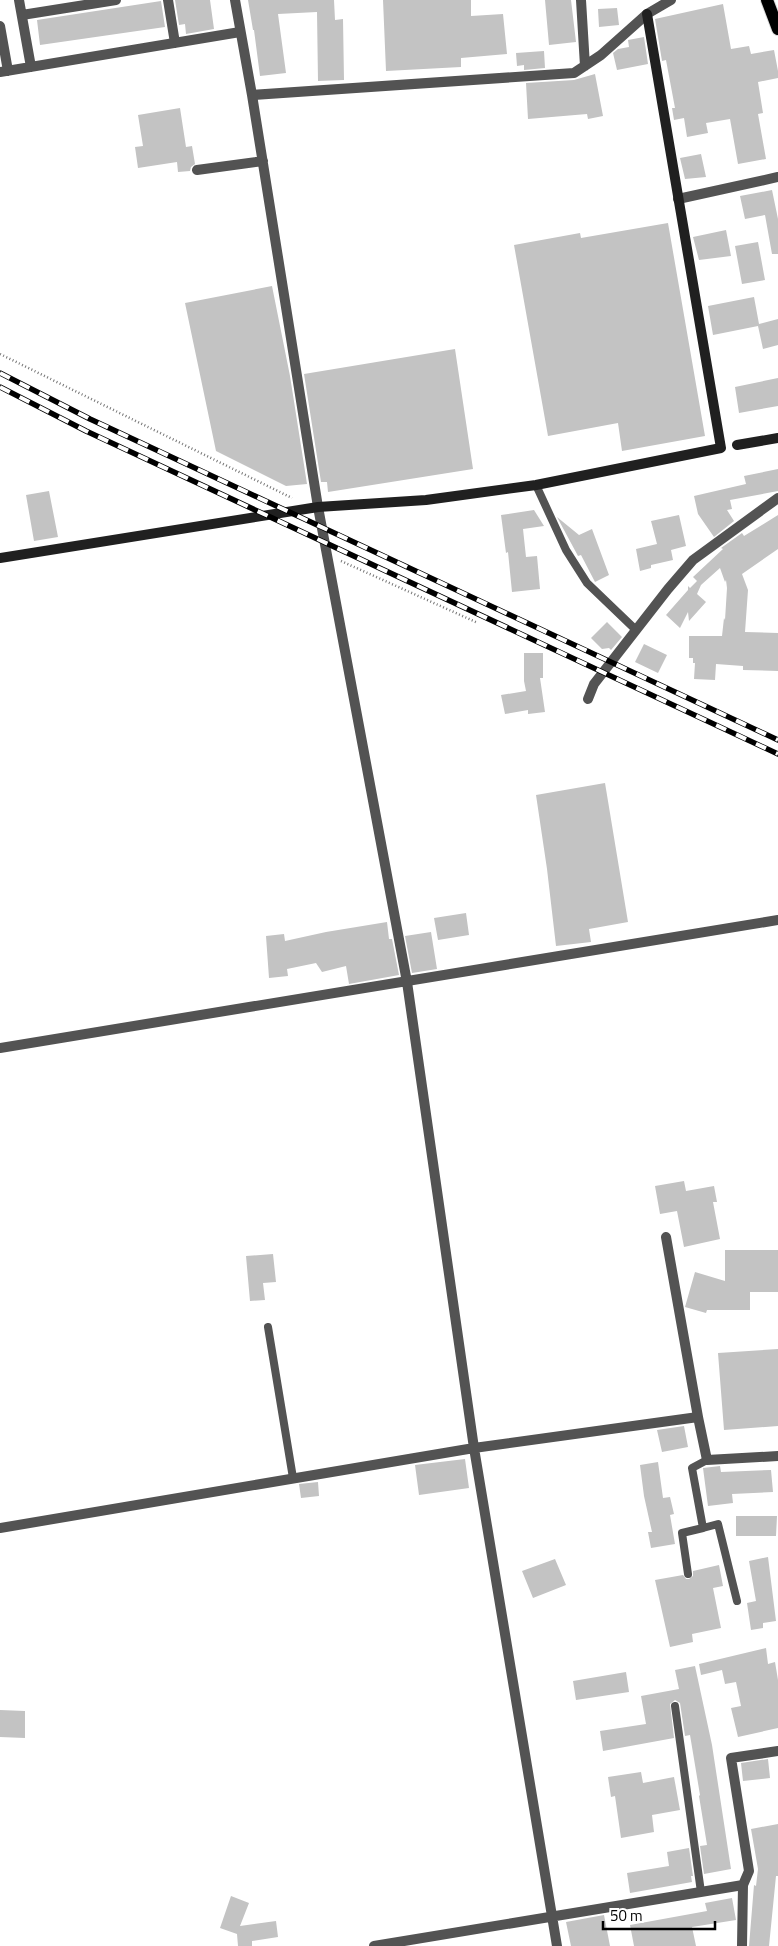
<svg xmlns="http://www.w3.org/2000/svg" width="778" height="1946" viewBox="0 0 778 1946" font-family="'Titillium Web',sans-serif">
	<rect width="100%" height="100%" fill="#fff"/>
	<path fill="#c3c3c3" d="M175,0H210L214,29L186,34L185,24L179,25Z
		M248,0H334L335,20L343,19L344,80L318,81L317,12L278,14L286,73L260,76L254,30H253Z
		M383,0H471V16L503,14L507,54L461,58V67L386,71Z
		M545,0H571L576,42L549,45Z
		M161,1L165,27L40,45L37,20Z
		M723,4L731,49L749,46L751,54L774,50L778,71V78L758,82L763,113L758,114L766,159L738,164L730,119L706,123L708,133L687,137L684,118L674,120L672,108H675L666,60L662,61L655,19Z
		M617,8L619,25L599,27L598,9Z
		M644,37L648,64L617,70L613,53L618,49L629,47L628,40Z
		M544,51L545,68L524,70V65L517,66L516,53Z
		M595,74L603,116L588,119L587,114L528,119L526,83L574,80Z
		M180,108L186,147L192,146L195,164L191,167L190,171L178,172L177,162L138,168L135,147L143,146L138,115Z
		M701,154L706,177L685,179L680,158Z
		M772,190L778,219V254H772L765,215L745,219L740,196Z
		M668,223L705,436L622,451L618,423L548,436L514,245L580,233L581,238Z
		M726,230L731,256L699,260L693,237Z
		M758,242L765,280L742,284L735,246Z
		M272,286L290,376L307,484L286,486L216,451L185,303Z
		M754,297L759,324L778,319V345L763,349L758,326L713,335L708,306Z
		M455,349L473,469L328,492L327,482H321L304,374Z
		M778,378V406L739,413L735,387Z
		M778,469V491L730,500L732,509L727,510L734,521L714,537L698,514L694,496L746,484L744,476Z
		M49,491L58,537L34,541L26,495Z
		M534,510L544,526L523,529L526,557L537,556L540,589L512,592L508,552L506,553L501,515Z
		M679,515L686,546L671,550L673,560L651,565V568L640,571L636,549L657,544L651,521Z
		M778,515V549L742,574L748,590L745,632L778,633V671L743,670V666L716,664L715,680L694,679L695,663H693V658H689V636H722L724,618L725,620L727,588L726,580L725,582L720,568L701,585L697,594L706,602L689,621L688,612L680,628L666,615L688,590V586L690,588L697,581L693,577L723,549L721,548L742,533L744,536Z
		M557,517L579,535L592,529L609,575L595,582L581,555L578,556Z
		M607,622L622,637L611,650L609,648L602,649L591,638Z
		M644,644L667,655L658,673L635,662Z
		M524,653H543V678H540L545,712L528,714V710L505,714L501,695L526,691L524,681Z
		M605,783L628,922L589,929L591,942L556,946L547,869L536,795Z
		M466,913L469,935L438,940L434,918Z
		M387,922L389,939H392L399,975L349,984L346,966L322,972L316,963L287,969L288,976L269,978L266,936L284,934L285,941L326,932Z
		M431,932L437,969L412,973L405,936Z
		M684,1181L686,1191L714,1186L717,1202H713L720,1239L684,1247L677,1211L660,1214L655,1186Z
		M725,1250H778V1292H750V1310H707L706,1313L685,1307L695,1272L725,1281Z
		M273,1254L276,1282L263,1283L265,1300L250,1301L246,1256Z
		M778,1349V1426L724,1430L718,1353Z
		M684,1426L688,1447L662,1452L657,1430Z
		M465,1459L469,1488L419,1495L415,1465Z
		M658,1462L663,1498L670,1497L674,1514L670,1515L675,1544L651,1548L648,1532H652L644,1496L640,1465Z
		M720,1466L721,1472L771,1470L773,1492L732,1494L733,1503L708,1506L703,1468Z
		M318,1482L319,1496L301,1498L299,1484Z
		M736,1516H777L776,1536H736Z
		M768,1557L776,1621L763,1623V1628L751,1630L747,1603L756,1601L749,1561Z
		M555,1559L566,1585L533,1598L522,1571Z
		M719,1565L723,1586L713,1588L721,1628L692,1634L693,1642L670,1647L655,1580L683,1575L686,1579H689L693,1576V1571Z
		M766,1648L768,1664L775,1662L778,1680V1728L738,1737L731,1708L741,1706L736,1682L725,1684L722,1670L701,1675L699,1664Z
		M695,1666L712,1745L731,1869L704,1874L700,1846L707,1845L699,1796L700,1795L690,1735L685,1736L680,1703L675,1700L670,1704L674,1738L603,1751L600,1731L646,1724L641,1696L679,1689L675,1670Z
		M626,1672L629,1692L576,1700L573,1681Z
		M0,1710L25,1711V1738L0,1737Z
		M768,1759L770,1778L743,1781L741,1763Z
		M641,1772L643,1783L674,1777L680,1810L652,1815L654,1832L621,1838L615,1796L611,1797L608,1777Z
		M778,1824V1876H776L769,1946H749L754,1885L756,1886L758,1869L751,1829Z
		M689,1848L693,1876H691L692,1882L630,1893L627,1873L669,1866L667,1852Z
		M231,1896L249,1903L240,1926L276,1921L278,1937L252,1941V1946H238L237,1934L220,1928Z
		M732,1898L736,1920L692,1927L696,1946H634L630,1925L707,1911L705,1903Z
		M604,1915L610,1946H571L566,1922Z"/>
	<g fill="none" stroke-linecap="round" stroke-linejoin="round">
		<defs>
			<path id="primary" d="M767,0L778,29"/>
		</defs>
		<use href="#primary" stroke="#dbdbdb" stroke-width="14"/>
		<path stroke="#757575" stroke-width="2.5" stroke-dasharray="1 2.5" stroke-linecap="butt" d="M0,354L292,498
			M341,561L478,623"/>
		<path stroke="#535353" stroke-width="8" d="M536,485L566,550L587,583L636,630
			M268,1327L293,1478
			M707,1460L692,1468L703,1528L718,1524L737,1601
			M688,1574L682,1533L703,1528
			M675,1706L701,1892"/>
		<path stroke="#535353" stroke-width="10" d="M19,0L31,67
			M168,0L175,43
			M235,0L252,95L318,507L407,982L474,1448L557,1946
			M581,0L585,66
			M22,15L116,0
			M0,26L8,71
			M0,72L240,32
			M252,95L574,73L601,55L647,14L671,0
			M197,170L263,161
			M678,199L778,177
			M588,699L594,684L668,589L693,560L778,498
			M0,1048L778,920
			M666,1237L698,1417
			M0,1528L474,1448L698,1417L707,1460L778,1456
			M743,1885L749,1871L731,1758L778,1751
			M374,1946L743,1885L742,1946"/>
		<path stroke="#202020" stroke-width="10" d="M737,445L778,438
			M0,558L318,507L426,500L536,485L721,448L647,14"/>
		<use href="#primary" stroke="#000" stroke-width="12"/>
		<defs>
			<path id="rail" d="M0,373L90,419L778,740
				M0,387L86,431L778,754"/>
		</defs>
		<use href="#rail" stroke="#000" stroke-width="5.5"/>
		<use href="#rail" stroke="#fff" stroke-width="4" stroke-dasharray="11" stroke-linecap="butt"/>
	</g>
	<path d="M603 1921v8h112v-8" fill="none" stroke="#000000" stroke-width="2.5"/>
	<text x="610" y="1921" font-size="15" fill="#000000" stroke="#ffffff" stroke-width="4" paint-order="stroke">50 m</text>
</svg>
